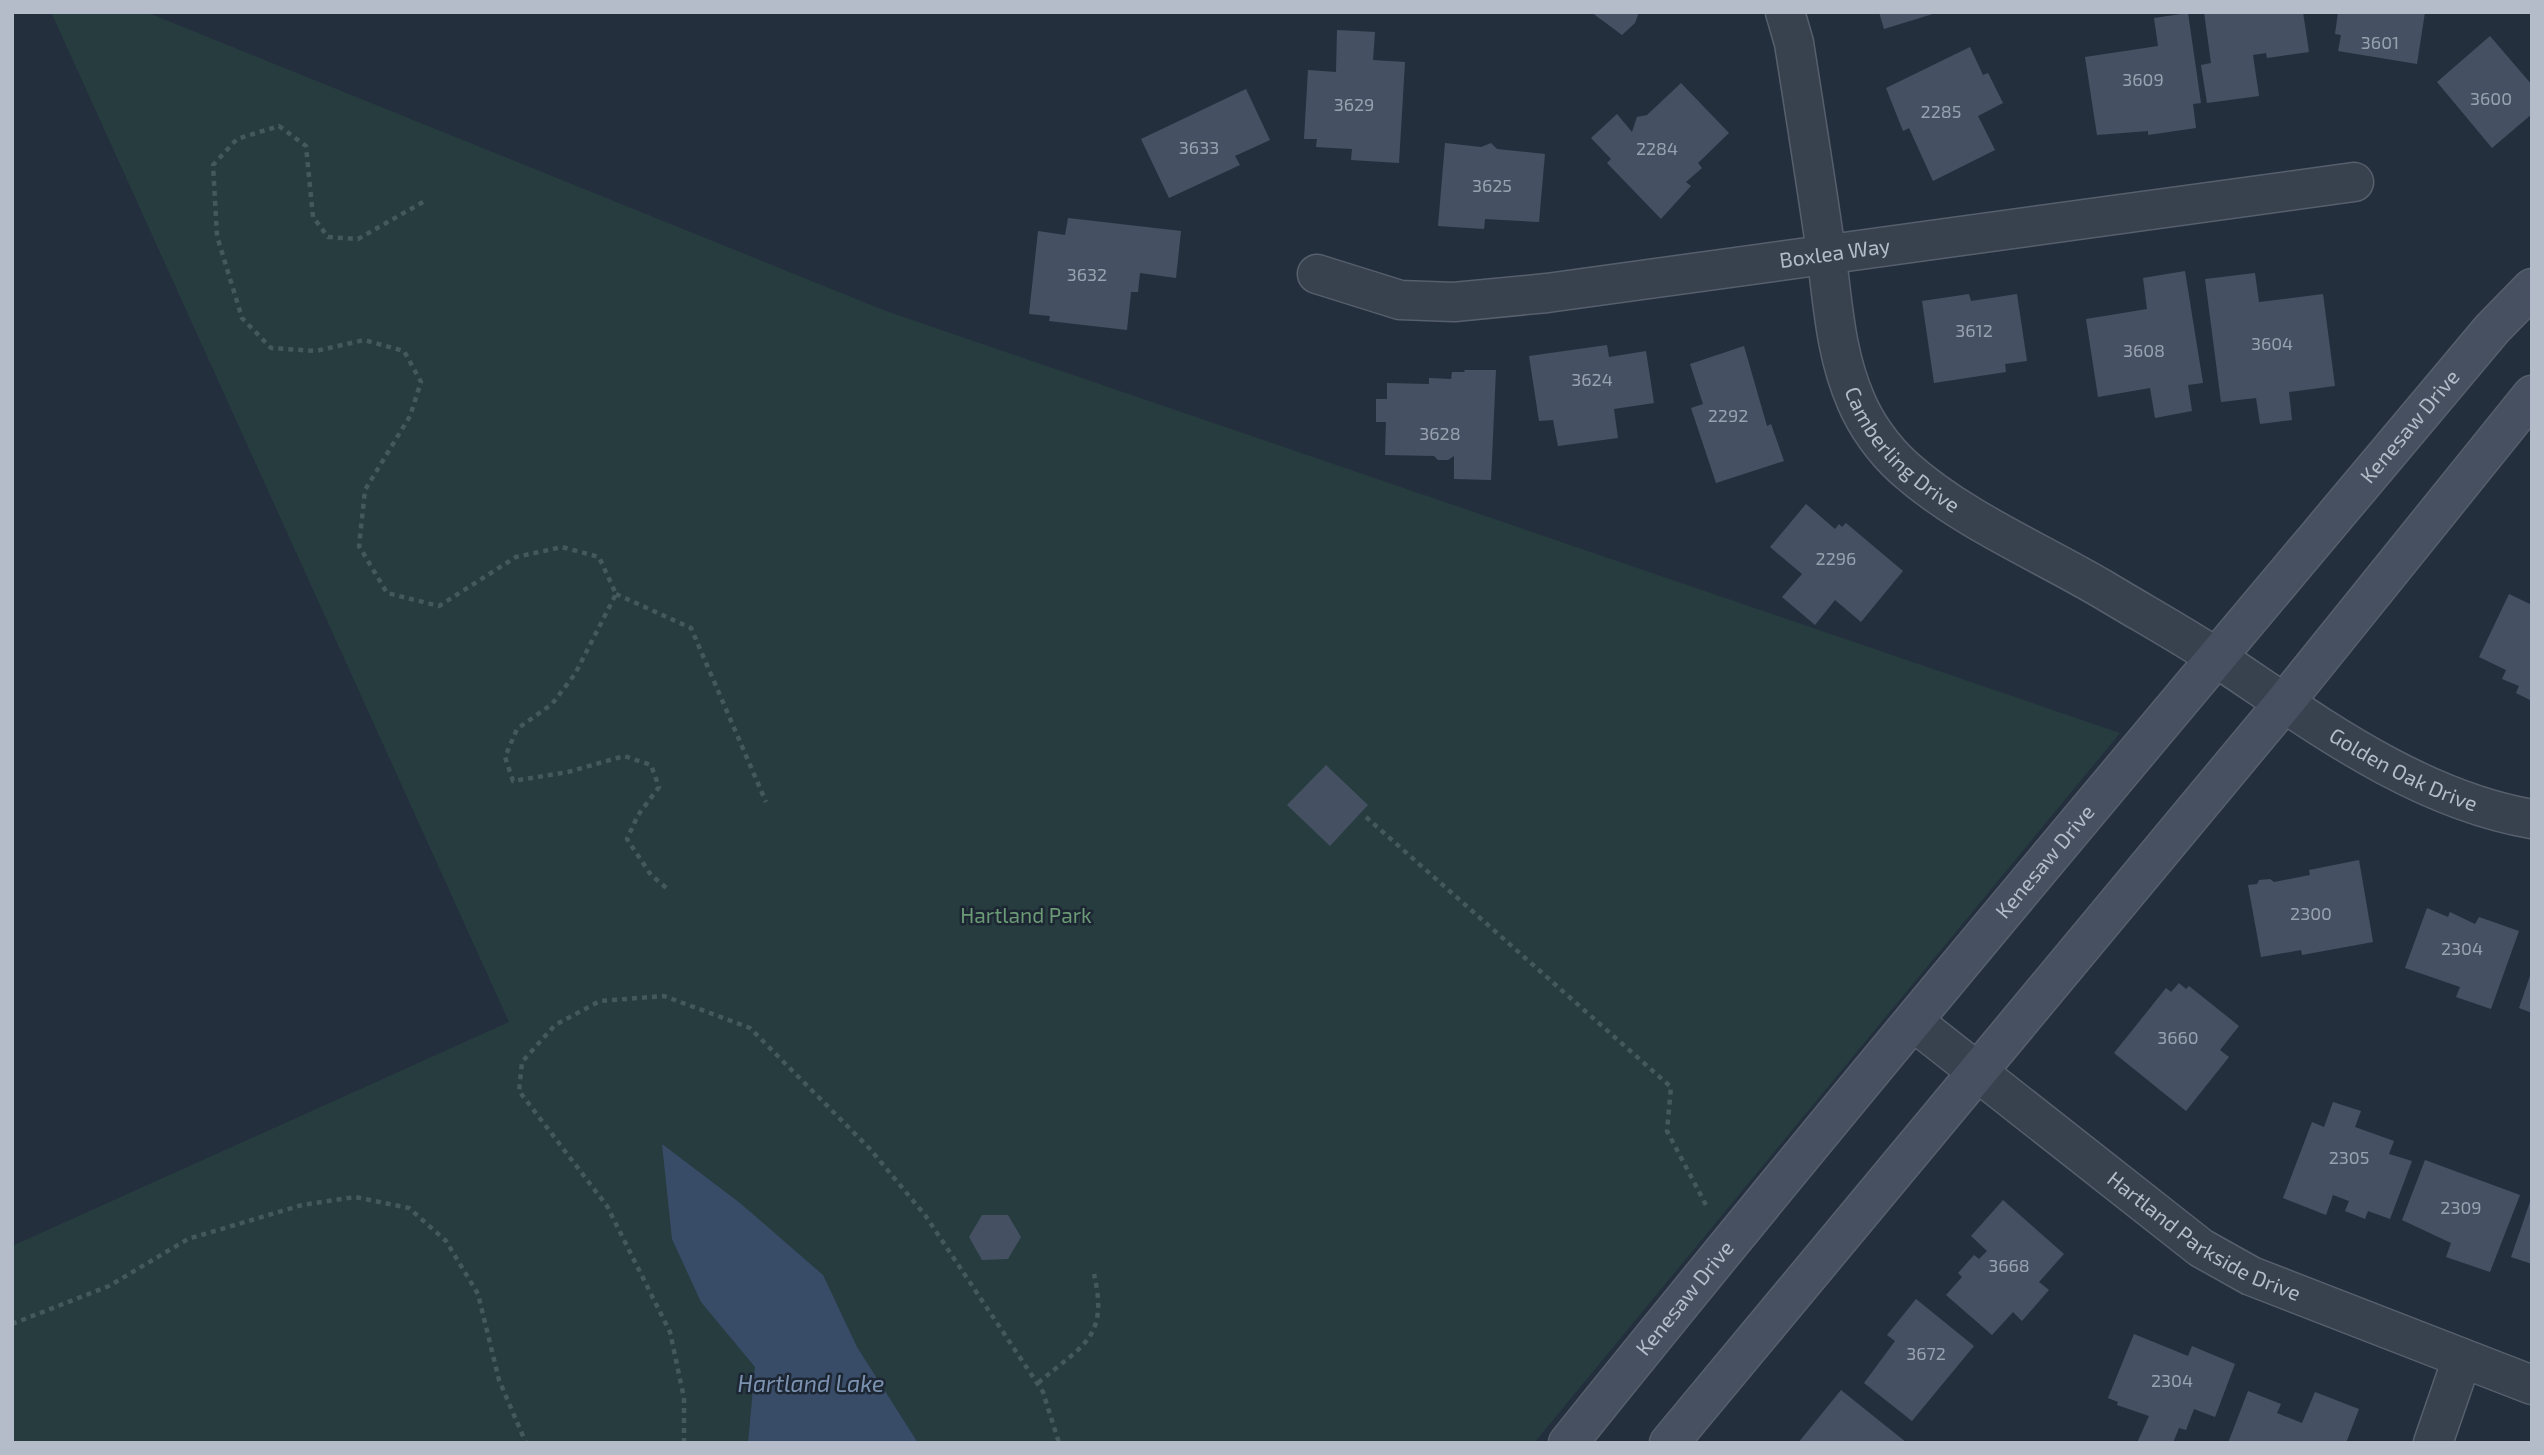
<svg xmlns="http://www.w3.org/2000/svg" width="2544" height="1455" viewBox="0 0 2544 1455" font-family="'Exo 2',sans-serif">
	<rect width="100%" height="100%" fill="#242f3e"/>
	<path fill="#263c3f" d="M51,12H146L886,311L2120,733L1534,1443H12V1246L509,1022Z"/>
	<path fill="#394c67" d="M662,1144L740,1203L823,1275L857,1347L918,1443H748L755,1367L701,1302L672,1239Z"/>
	<path fill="#455162" d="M1591,12H1639L1635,23L1622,35Z
		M1879,12H1936V13L1884,29Z
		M2204,12H2303L2309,52L2267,58L2266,53L2253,55L2259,96L2207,103L2201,65L2211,63Z
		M2338,12H2425L2417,64L2338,51L2341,35L2335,34Z
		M2188,13L2201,103L2193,104L2196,128L2148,135V131L2097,135L2085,57L2158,46L2154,18Z
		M1337,30L1375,32L1373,60L1405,62L1399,163L1351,160L1352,149L1316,147L1317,139H1304L1308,70L1336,72Z
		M2490,36L2532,85V114L2492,148L2437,82Z
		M1970,47L1983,75L1988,73L2003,103L1978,116L1995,150L1933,181L1909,128L1903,131L1886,88Z
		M1681,83L1729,133L1698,163L1702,168L1686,182L1691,186L1661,219L1607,163L1611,159L1591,138L1617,114L1632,132L1637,117L1647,115Z
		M1246,89L1270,140L1235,156L1240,165L1169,198L1141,139Z
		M1445,143L1481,147L1491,143L1497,149L1545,154L1539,222L1485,219L1484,229L1438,226Z
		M1068,218L1181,231L1176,278L1140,273L1138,292H1131L1127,330L1049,321L1050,316L1029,314L1038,231L1065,235Z
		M2185,271L2203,383L2188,385L2192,411L2155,418L2150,388L2098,397L2086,319L2147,309L2143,278Z
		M2255,273L2259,302L2323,294L2335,386L2289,392L2292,420L2260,424L2256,398L2221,402L2205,279Z
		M1969,294L1971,301L2017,294L2027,361L2005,364L2006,372L1934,383L1922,301Z
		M1607,345L1609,357L1646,351L1654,403L1614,409L1618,438L1558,446L1553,420L1539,421L1529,356Z
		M1744,346L1767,426L1771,424L1784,461L1716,483L1691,408L1703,404L1690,364Z
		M1464,370H1496L1491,480L1454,479V456L1448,460H1438L1434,456L1385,455L1386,422H1376V399H1387V383L1429,384V378L1451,379L1452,372H1465Z
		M1806,504L1835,529L1839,524L1842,527L1846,523L1903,571L1861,622L1835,600L1815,625L1782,597L1802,574L1770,547Z
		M2509,594L2532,605V701L2516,693L2519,686L2502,679L2506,670L2479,657Z
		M1326,765L1368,805L1330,846L1287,805Z
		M2359,860L2373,942L2302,955L2301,950L2261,957L2248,885L2257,884L2259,880L2270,879L2274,882L2310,875L2309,870Z
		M2427,908L2448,917L2450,912L2475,924L2479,917L2519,931L2491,1009L2456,997L2460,987L2405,968Z
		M2531,973H2532V1013L2519,1008Z
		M2179,983L2186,989L2189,986L2239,1026L2220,1050L2229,1057L2186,1111L2114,1053L2166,988L2171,992Z
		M2333,1102L2361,1111L2355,1127L2394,1141L2389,1154L2412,1161L2390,1219L2368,1211L2365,1219L2345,1211L2349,1201L2333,1195L2326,1215L2283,1198L2312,1122L2324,1127Z
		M2425,1160L2520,1195L2490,1272L2446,1257L2451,1243L2402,1220Z
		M2531,1199H2532V1264L2511,1257Z
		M2003,1200L2064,1254L2039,1282L2049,1290L2022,1321L2013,1312L1992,1335L1946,1295L1962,1277L1958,1273L1974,1255L1979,1259L1987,1251L1971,1236Z
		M982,1215H1008L1021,1237L1008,1259L982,1260L969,1237Z
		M1916,1299L1974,1346L1912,1421L1864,1383L1895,1341L1887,1335Z
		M2134,1334L2188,1356L2192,1346L2235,1364L2215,1417L2194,1409L2186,1430L2179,1428L2173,1443H2137L2149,1416L2117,1405L2118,1402L2108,1398Z
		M1841,1390L1907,1443H1798Z
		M2248,1391L2281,1404L2277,1413L2302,1423L2315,1392L2359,1409L2346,1443H2228Z"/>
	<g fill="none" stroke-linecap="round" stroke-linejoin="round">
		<defs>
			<g id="street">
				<path id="s1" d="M1785,12L1794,43C1805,113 1816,182 1826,252C1833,303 1835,353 1856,401C1866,425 1884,450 1904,468C1961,519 2038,551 2104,590C2142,613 2182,635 2220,660C2315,723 2416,799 2532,819"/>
				<path id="s2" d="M1317,274L1400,300L1454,302L1547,293L2354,182"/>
				<path id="s3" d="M1914,1022L2201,1248L2251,1276L2532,1385"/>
				<path d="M2433,1443L2462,1359"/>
			</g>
			<g id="secondary">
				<path id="s4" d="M1568,1443C1870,1067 2182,699 2492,329L2532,288"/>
				<path d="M1669,1443L2284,703L2532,395"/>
			</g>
		</defs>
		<use href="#street" stroke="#565f6c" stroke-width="41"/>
		<use href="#secondary" stroke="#565f6c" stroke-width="41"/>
		<path stroke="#44595c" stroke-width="4.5" stroke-dasharray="5 5" stroke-linecap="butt" d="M423,202L358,239L328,237L313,217L306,146L279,126L237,139L213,165L217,236L242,318L271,348L316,351L364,340L404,351L421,382L410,416L365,490L359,546L387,593L439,606L516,557L562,547L599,557L616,594L575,674L552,704L517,729L505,757L513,781L568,772L624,756L651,765L659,787L638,815L627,839L651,875L670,891
			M616,594L691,628L766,802
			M1366,817L1671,1087L1667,1131L1706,1205
			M12,1324L109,1286L188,1239L302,1205L355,1197L409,1208L446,1241L478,1294L499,1380L526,1443
			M1038,1383C1082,1345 1109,1339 1094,1274
			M684,1443V1398L670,1332L607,1206L519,1091L522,1062L555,1025L600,1001L664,996L750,1028L870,1149L925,1215L1043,1392L1059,1443"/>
		<use href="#street" stroke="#38414e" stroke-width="38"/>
		<use href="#secondary" stroke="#465061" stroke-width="38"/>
	</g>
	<g text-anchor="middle" stroke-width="5" stroke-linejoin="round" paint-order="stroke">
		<g font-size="18" fill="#98a1af">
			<text x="2380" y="49">3601</text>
			<text x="2143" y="86">3609</text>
			<text x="2491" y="105">3600</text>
			<text x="1354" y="111">3629</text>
			<text x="1941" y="118">2285</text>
			<text x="1199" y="154">3633</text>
			<text x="1657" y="155">2284</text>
			<text x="1492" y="192">3625</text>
			<text x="1087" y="281">3632</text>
			<text x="1974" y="337">3612</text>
			<text x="2272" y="350">3604</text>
			<text x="2144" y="357">3608</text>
			<text x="1592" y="386">3624</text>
			<text x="1728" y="422">2292</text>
			<text x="1440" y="440">3628</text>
			<text x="1836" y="565">2296</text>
			<text x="2311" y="920">2300</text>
			<text x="2462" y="955">2304</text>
			<text x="2178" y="1044">3660</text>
			<text x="2349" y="1164">2305</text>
			<text x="2461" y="1214">2309</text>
			<text x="2009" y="1272">3668</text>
			<text x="1926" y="1360">3672</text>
			<text x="2172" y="1387">2304</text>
		</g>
		<g font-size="21" fill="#b4bcc9" stroke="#1d2633">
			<text dy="7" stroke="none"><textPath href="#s2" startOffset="525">Boxlea Way</textPath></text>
			<text dy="7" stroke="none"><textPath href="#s4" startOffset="1320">Kenesaw Drive</textPath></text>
			<text dy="7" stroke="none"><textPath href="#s1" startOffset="464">Camberling Drive</textPath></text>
			<text dy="7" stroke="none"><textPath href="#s1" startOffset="1064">Golden Oak Drive</textPath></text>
			<text dy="7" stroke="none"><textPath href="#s4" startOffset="752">Kenesaw Drive</textPath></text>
			<text dy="7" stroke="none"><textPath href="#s3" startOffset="362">Hartland Parkside Drive</textPath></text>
			<text dy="7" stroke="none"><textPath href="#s4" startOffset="186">Kenesaw Drive</textPath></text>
		</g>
		<g font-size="21" fill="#6b9a76" stroke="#1d2633">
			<text x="1026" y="923">Hartland Park</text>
		</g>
		<g font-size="23" font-style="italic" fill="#7c92b1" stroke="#1d2633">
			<text x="811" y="1392">Hartland Lake</text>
		</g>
	</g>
	<rect width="2544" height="1455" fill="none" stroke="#b4bcc9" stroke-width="28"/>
</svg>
